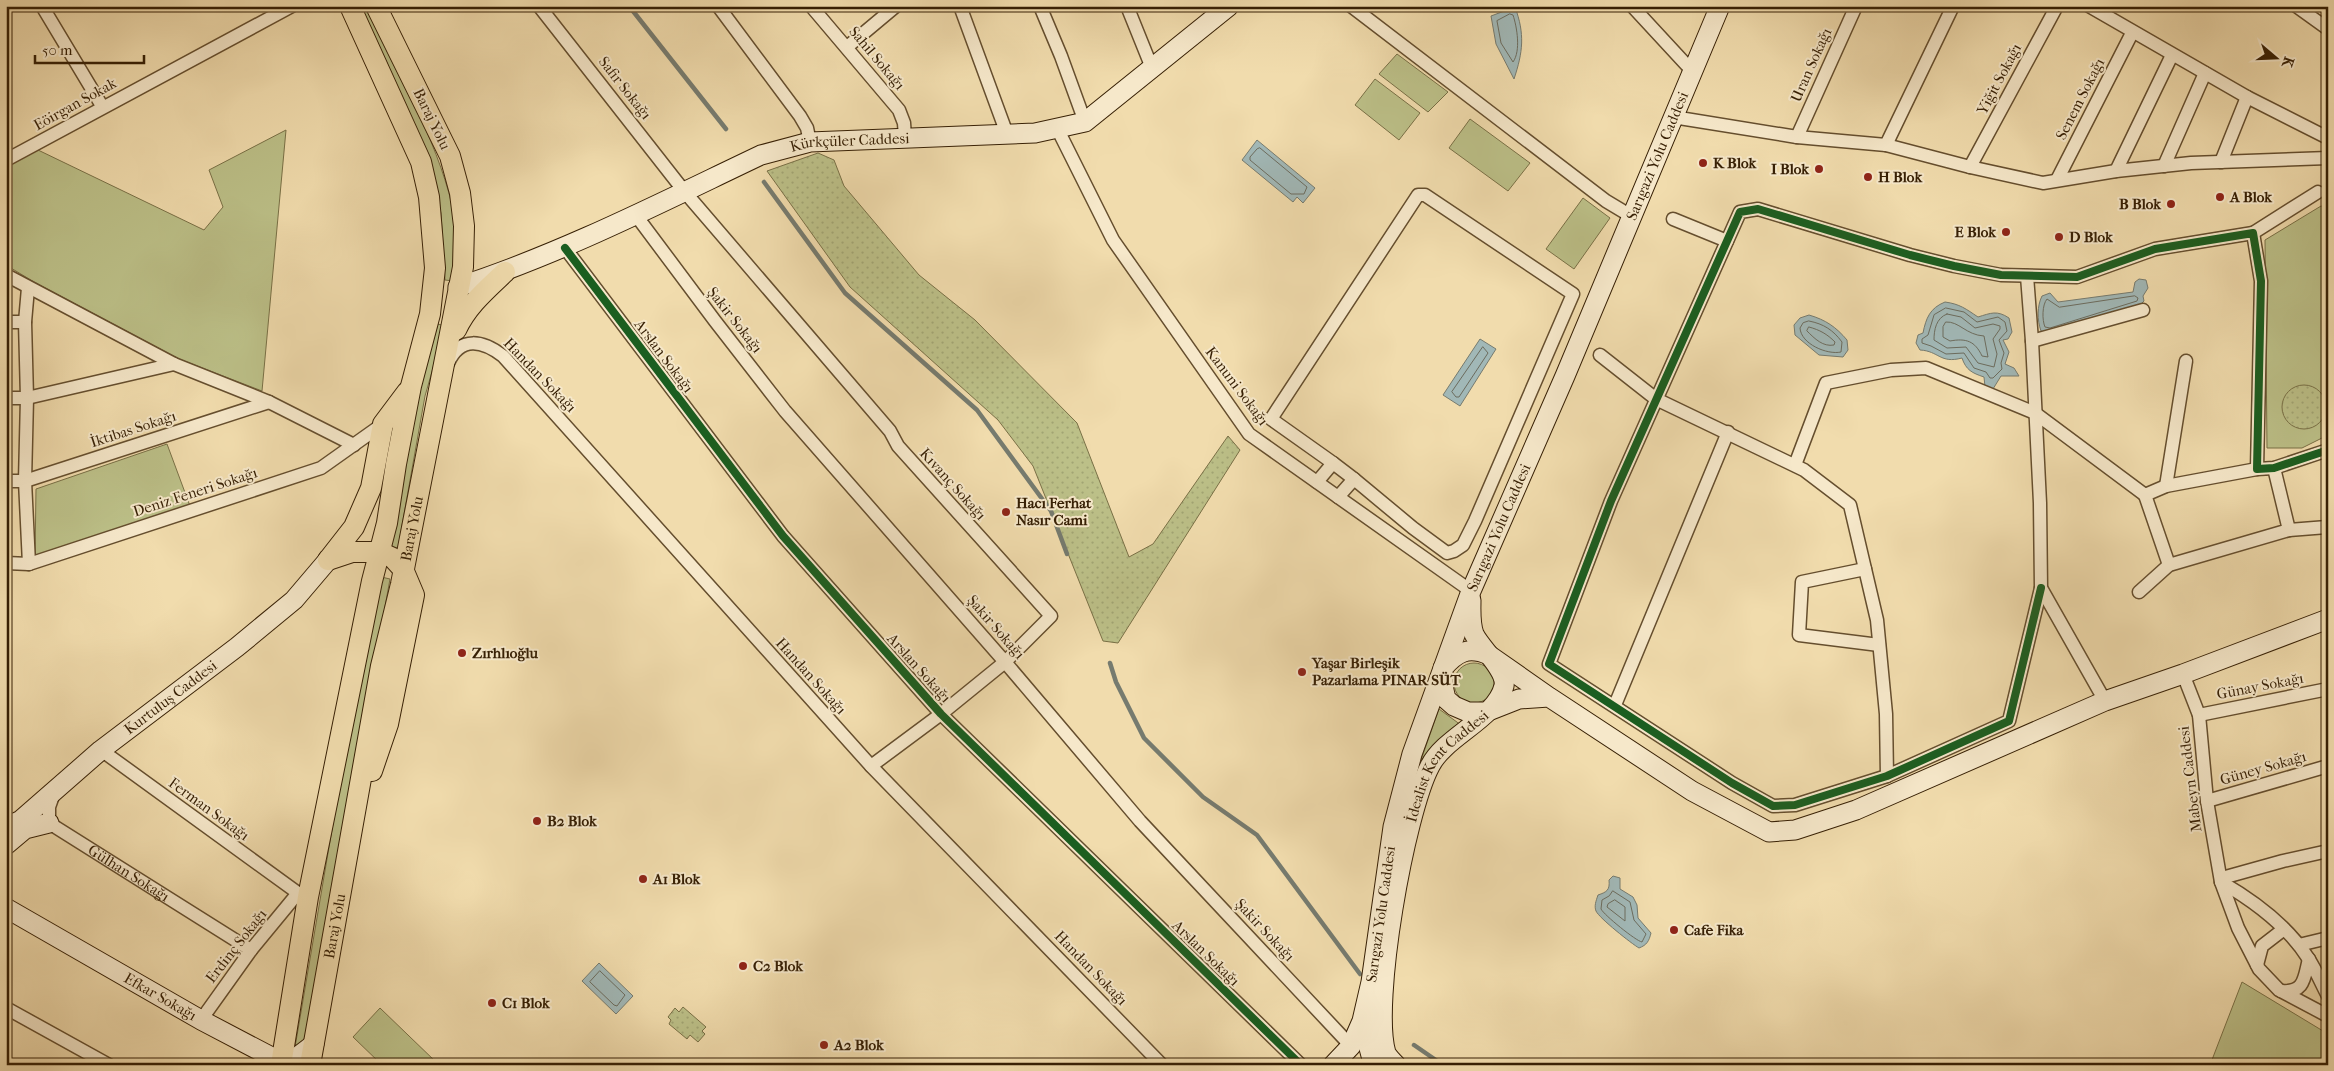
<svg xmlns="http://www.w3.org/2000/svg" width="2334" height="1071" viewBox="0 0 2334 1071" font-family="'IM FELL French Canon',serif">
	<defs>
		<pattern id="park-dots" width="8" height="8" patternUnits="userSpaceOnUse" patternTransform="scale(1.25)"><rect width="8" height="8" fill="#bcc088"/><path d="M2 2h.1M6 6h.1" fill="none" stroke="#a2a574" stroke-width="1.8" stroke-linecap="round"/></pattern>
	</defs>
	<rect width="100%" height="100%" fill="#f1dcad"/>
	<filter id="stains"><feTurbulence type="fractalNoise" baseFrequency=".004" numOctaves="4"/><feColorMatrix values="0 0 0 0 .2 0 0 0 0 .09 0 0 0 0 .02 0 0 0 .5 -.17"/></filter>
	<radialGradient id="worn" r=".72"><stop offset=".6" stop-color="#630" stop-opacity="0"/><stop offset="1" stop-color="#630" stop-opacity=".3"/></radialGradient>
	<path fill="#bcc088" stroke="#797046" d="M357,6H366C396,69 436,138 452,205C458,229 455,257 453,281L445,280L441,213L428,161Z
		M1397,54L1448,92L1428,112L1379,74Z
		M1375,79L1420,113L1399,140L1355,105Z
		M1470,119L1530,163L1508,191L1449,148Z
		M286,130L262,391L179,359L34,282L6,265V167L38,150L204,230L223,207L209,170Z
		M1583,198L1610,218L1574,269L1546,249Z
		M2321,206L2328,207V435L2302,448H2267L2265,240Z
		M438,324L445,326L425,396L398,548L386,547L418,394Z
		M167,444L190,506L35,559L36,489Z
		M377,576L390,579L309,1027L300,1065H292L353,706Z
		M1454 683a20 20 0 1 1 40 0a20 20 0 1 1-40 0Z
		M1439,709L1461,725L1421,760Z
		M2242,982L2328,1034V1065H2210Z
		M380,1008L436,1062L433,1065H382L353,1037Z"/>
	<path fill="url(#park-dots)" stroke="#797046" d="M818,153L834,160L844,186L919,275L975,320L1077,423L1129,557L1153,544L1228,436L1240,450L1118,643L1103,641L1033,466L998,420L850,287L767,171Z
		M2282 407a22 22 0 1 1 44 0a22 22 0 1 1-44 0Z
		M683,1007L706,1027L702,1031L705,1034L698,1042L690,1035L687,1039L669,1024L671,1020L668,1017L675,1008L679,1012Z"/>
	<path fill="#a1b8b7" stroke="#767b6f" d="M1515,7C1525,34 1523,52 1514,79L1496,44L1491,16Z
		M1257,140L1315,188L1303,203L1297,197L1293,202L1242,160Z
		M2139,279L2146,280L2148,288L2143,296L2144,301L2140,305L2049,333L2041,331C2037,320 2037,306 2042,296L2050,293L2058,302L2133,292L2135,282Z
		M1945,302C1960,304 1966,309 1978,317C1991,313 1997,310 2009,318L2012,332L2008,339L2003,340L2009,352L2005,364L2014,368L2019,376H2001L1993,389L1985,387L1984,377C1972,373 1966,370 1962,358C1940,364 1939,351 1920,350L1916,343L1918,335L1923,333C1926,318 1930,308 1945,302Z
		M1809,315C1826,320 1836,327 1847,340L1848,350L1843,357L1819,355L1795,335L1794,325L1800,318Z
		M1480,339L1496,349L1460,406L1443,395Z
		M1613,876L1620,878V889L1633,897L1637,905L1638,918L1651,933C1649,941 1647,945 1639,948C1632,944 1599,918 1596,911C1594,906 1596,901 1598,895C1607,892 1610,890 1609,880Z
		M599,963L633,996L616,1014L582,981Z"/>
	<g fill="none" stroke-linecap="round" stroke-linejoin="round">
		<path stroke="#6c6c5e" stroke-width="1" d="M1510,14L1513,15C1517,27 1521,51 1513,62L1501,43L1497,21Z
			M1260,148L1307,187L1304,194H1291L1250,160V157L1257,149Z
			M2135,296L2138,298L2137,301L2050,328L2045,327C2042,320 2042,305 2047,299L2059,307Z
			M1946,308L1964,312L1977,322L1998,317L2005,322L2007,331L1999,340L2004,353L2001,363L2002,369L1993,378H1990L1986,372L1974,368L1964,353L1946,354L1931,346L1922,343V339L1928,335L1934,315Z
			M1947,314L1961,317L1975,328L1993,324L2000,326V329L1993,339L1997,354L1994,367L1978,363L1966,347L1947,348L1934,340C1934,330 1936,318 1947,314Z
			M1809,321C1824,324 1833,330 1842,342L1841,352C1827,355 1801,344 1800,328L1803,323Z
			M1946,322C1959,321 1966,335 1984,336L1988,357L1982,356C1975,341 1966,338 1950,341L1943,337V327Z
			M1809,327C1820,330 1827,334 1835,342L1834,345C1823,347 1815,339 1807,331Z
			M1483,347L1488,353L1459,397H1456L1452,392Z
			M1613,891L1630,902L1634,920L1646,934L1642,942C1636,941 1604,915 1601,909L1602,900L1609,896Z
			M1615,900L1625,907V921L1607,907L1608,904Z
			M600,971L625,995L617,1006L614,1005L590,982Z"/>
		<path stroke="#767b6f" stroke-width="4.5" d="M629,6L726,129
			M764,182L845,293L977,410L1051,511L1067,554
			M1110,663L1116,682L1144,738L1203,797L1257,835L1360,974
			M1414,1045L1443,1065"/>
		<defs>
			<g id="street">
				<path d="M42,6L102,106"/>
				<path d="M539,6L684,191L890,431L898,446L1051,616L1005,662L941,714L871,766"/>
				<path d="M718,6L800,116L807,128L810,142"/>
				<path d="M811,6L899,110L904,123L905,137"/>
				<path d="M960,6L1007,134"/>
				<path d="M1040,6L1061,56L1085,122"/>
				<path d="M1127,6L1152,68"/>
				<path d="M1351,6L1606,201L1631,216"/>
				<path d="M1632,6L1693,72"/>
				<path d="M2089,6L2247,97L2328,138"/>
				<path d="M2296,6L2328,29"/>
				<path d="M847,47L896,6"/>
				<path d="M1673,117L1797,137L1886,145L1970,167L2043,183L2116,171L2191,163L2328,158"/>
				<path d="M1057,128L1113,240L1249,434L1471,591"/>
				<path d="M1797,137L1856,6"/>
				<path d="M1886,145L1953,6"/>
				<path d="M6,160L292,6"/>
				<path d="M2221,162L2247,97"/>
				<path d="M2164,166L2205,73"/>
				<path d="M1970,167L2057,6"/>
				<path d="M2116,171L2172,55"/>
				<path d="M2057,180L2132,33"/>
				<path d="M635,214L715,321L785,411L1005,662L1140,821L1351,1046"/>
				<path d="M1673,219L1727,241"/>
				<path d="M2253,233L2318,192"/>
				<path d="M565,248L783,536L941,714L1301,1065"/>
				<path d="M6,275L174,364L269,402L354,445"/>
				<path d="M2027,276L2032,341L2040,503L2041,588L2105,701"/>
				<path d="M28,288L25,322L27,398L25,481L29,564"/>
				<path d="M6,322H25"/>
				<path d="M2032,341L2143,310"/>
				<path d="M1600,355L1656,399L1804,470L1850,505L1877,620L1886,714L1887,776"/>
				<path d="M448,363C461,335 483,341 503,356L871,766L1162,1065"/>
				<path d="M6,398H27L174,364"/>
				<path d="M1333,463L1354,479"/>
				<path d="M1795,465L1826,383L1891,370L1926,368L2035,413L2145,495L2166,486L2257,469"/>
				<path d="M6,481H25L269,402"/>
				<path d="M1317,482L1333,463L1271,419L1418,195H1425L1573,294L1475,521L1463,545L1454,551L1447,553L1413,528L1354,479L1338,497"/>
				<path d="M2166,486L2186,361"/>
				<path d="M2145,495L2169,565"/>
				<path d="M2289,530L2327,527"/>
				<path d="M6,563L29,564L321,468L383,424"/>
				<path d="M1865,569L1802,582L1799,635L1879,645"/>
				<path d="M2041,588L2009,721L1887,776L1795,805L1773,806L1732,783L1549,664L1611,501L1740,212L1758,209L1910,255L1954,266L2001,275L2077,277L2155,249L2253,233L2261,281L2257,469L2274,468L2328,450"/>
				<path d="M2139,592L2169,565L2289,530L2274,468"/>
				<path d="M2183,674L2199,715L2207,801L2221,882L2238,928L2259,969L2279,990L2328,1016"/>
				<path d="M1615,705L1728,432"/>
				<path d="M2199,715L2328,689"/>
				<path d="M101,750L298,893L308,897"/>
				<path id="s1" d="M54,793L49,807V823L251,950"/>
				<path d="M2207,801L2328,766"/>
				<path d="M2222,878L2283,861L2328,851"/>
				<path d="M2221,882C2254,901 2287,925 2308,958C2316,970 2321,983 2328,996"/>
				<path d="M2299,945L2328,938"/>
				<path d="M2257,965L2262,946L2284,929"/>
				<path d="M2281,991C2305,993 2304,978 2309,959"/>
				<path d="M6,1008L109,1065"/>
				<path d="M201,1020L251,950L298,893"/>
			</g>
			<g id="secondary">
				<path id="s2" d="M458,287C563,253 662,202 761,155L810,142L1035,133L1085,122L1229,6"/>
				<path d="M1549,697L1519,699L1486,712H1468L1454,706L1446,699L1443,686V668C1457,652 1468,646 1489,655L1549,697L1692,791L1769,832L1795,830L1856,810L2105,701L2183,674L2328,619"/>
				<path id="s3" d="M6,827L21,820L101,750L237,647L294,600L328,560"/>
				<path d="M6,845L25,829L49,823"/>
				<path id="s4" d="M6,908L201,1020L281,1062L297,1057L314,1044"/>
				<path d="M1368,1013C1367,1029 1366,1052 1376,1065"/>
				<path id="s5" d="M1333,1065L1351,1046L1362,1021L1371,982L1393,827L1412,754L1471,591L1565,376L1720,6"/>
				<path id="s6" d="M1396,1065C1392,1061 1388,1057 1386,1053C1371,1003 1405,813 1430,766C1445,736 1496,719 1504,686C1507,670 1481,649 1474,634C1470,623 1471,611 1471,600"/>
			</g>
			<g id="primary">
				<path d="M456,330C467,306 486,290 505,272"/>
				<path d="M329,559L354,527L371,488L383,424L407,392"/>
				<path d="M328,560L352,552H380L393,558L403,569L414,595L388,724L372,771"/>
				<path d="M281,1065L308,897L372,581L387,523L396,464L411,386L430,314L435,268L429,197L421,162L350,6"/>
				<path id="s7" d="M310,1065L381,666L401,584L463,267L464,226L460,193L450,156L376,6"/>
			</g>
		</defs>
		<use href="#street" stroke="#654e2e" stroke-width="15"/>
		<use href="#secondary" stroke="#361f04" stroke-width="21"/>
		<use href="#primary" stroke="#361f04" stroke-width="22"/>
		<use href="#street" stroke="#f6e8ca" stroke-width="12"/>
		<use href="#secondary" stroke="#f6e8ca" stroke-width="19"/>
		<use href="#primary" stroke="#f1dcad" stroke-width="20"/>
		<defs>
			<path id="cycleway" d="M565,248L783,536L941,714L1301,1065
				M2041,588L2009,721L1887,776L1795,805L1773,806L1732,783L1549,664L1611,501L1740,212L1758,209L1910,255L1954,266L2001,275L2077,277L2155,249L2253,233L2261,281L2257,469L2274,468L2328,450"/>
		</defs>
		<use href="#cycleway" stroke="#f6e8ca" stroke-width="11"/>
		<use href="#cycleway" stroke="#1b5e20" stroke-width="8"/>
	</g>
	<g fill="#8f2418" stroke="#f6e8ca" stroke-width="2">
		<circle cx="1703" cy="163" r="5"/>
		<circle cx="1819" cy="169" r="5"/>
		<circle cx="1868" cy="177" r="5"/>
		<circle cx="2220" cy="197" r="5"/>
		<circle cx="2171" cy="204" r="5"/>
		<circle cx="2006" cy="232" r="5"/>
		<circle cx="2059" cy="237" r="5"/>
		<circle cx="1006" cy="512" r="5"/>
		<circle cx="462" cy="653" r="5"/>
		<circle cx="1302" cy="672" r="5"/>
		<circle cx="537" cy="821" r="5"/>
		<circle cx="643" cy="879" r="5"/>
		<circle cx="1674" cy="930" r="5"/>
		<circle cx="743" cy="966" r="5"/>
		<circle cx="492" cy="1003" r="5"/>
		<circle cx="824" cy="1045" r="5"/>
	</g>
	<g text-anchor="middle" stroke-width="4" stroke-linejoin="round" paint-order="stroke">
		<g font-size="15" fill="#361f04" stroke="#f6e8ca">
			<text transform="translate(877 58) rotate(50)" y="5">Sahil Sokağı</text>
			<text transform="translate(1811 65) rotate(-66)" y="5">Uran Sokağı</text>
			<text transform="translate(1999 79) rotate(-62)" y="5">Yiğit Sokağı</text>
			<text transform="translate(625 88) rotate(52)" y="5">Safir Sokağı</text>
			<text transform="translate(2080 99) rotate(-63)" y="5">Senem Sokağı</text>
			<text transform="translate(75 104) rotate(-29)" y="5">Eöirgan Sokak</text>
			<text transform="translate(432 119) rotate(64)" y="5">Baraj Yolu</text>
			<text dy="5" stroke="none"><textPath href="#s2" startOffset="421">Kürkçüler Caddesi</textPath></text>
			<text dy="5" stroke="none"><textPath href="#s5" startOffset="972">Sarıgazi Yolu Caddesi</textPath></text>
			<text transform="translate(735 320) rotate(52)" y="5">Şakir Sokağı</text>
			<text transform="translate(664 356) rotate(53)" y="5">Arslan Sokağı</text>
			<text transform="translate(540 375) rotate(46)" y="5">Handan Sokağı</text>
			<text transform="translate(1237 386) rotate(53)" y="5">Kanuni Sokağı</text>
			<text transform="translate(133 429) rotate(-18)" y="5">İktibas Sokağı</text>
			<text transform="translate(953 484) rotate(48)" y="5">Kıvanç Sokağı</text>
			<text transform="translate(195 492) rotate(-18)" y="5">Deniz Feneri Sokağı</text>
			<text dy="5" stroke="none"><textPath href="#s7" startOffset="546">Baraj Yolu</textPath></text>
			<text dy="5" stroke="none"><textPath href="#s5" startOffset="568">Sarıgazi Yolu Caddesi</textPath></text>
			<text transform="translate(996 627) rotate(49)" y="5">Şakir Sokağı</text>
			<text transform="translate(919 668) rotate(48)" y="5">Arslan Sokağı</text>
			<text transform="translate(811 676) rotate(48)" y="5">Handan Sokağı</text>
			<text transform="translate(2260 686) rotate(-11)" y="5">Günay Sokağı</text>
			<text dy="5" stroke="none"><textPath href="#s3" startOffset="210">Kurtuluş Caddesi</textPath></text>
			<text dy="5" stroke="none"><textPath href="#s6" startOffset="318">İdealist Kent Caddesi</textPath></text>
			<text transform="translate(2263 768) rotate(-16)" y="5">Güney Sokağı</text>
			<text transform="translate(2190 779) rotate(-97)" y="5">Mabeyn Caddesi</text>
			<text transform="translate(209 809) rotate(36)" y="5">Ferman Sokağı</text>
			<text dy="5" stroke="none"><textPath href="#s1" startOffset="125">Gülhan Sokağı</textPath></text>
			<text dy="5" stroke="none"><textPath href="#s5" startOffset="162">Sarıgazi Yolu Caddesi</textPath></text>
			<text dy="5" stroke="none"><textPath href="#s7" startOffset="141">Baraj Yolu</textPath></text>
			<text transform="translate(1265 930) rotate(47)" y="5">Şakir Sokağı</text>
			<text transform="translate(236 946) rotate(-52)" y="5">Erdinç Sokağı</text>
			<text transform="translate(1206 953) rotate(44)" y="5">Arslan Sokağı</text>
			<text transform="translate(1091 968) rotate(46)" y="5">Handan Sokağı</text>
			<text dy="5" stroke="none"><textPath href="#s4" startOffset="178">Efkar Sokağı</textPath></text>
		</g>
		<g font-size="15" font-weight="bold" fill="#361f04" stroke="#f6e8ca" text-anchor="start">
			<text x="1713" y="168">K Blok</text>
			<text x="1809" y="174" text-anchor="end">I Blok</text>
			<text x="1878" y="182">H Blok</text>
			<text x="2230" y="202">A Blok</text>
			<text x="2161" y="209" text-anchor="end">B Blok</text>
			<text x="1996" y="237" text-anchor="end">E Blok</text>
			<text x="2069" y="242">D Blok</text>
			<text x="1016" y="508">Hacı Ferhat<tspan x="1016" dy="17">Nasır Cami</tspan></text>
			<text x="472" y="658">Zırhlıoğlu</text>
			<text x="1312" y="668">Yaşar Birleşik<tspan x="1312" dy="17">Pazarlama PINAR SÜT</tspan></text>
			<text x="547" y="826">B2 Blok</text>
			<text x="653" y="884">A1 Blok</text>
			<text x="1684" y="935">Cafe Fika</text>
			<text x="753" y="971">C2 Blok</text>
			<text x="502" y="1008">C1 Blok</text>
			<text x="834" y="1050">A2 Blok</text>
		</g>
	</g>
	<rect width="2334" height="1071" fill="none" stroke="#f1dcad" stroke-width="25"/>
	<rect x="8" y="8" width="2319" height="1056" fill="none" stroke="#361f04" stroke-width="2.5"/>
	<rect x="12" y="12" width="2309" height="1046" fill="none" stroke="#361f04"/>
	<g transform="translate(2276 58) rotate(109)" stroke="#f6e8ca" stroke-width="4" paint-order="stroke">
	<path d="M0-4L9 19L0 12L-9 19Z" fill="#361f04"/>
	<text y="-8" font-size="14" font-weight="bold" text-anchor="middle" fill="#361f04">K</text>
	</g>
	<path d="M35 55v8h109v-8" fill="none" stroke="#361f04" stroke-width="2.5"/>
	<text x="42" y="55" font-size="15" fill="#361f04" stroke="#f6e8ca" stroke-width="4" paint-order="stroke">50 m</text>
	<rect width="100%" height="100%" filter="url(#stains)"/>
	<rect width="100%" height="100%" fill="url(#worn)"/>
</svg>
